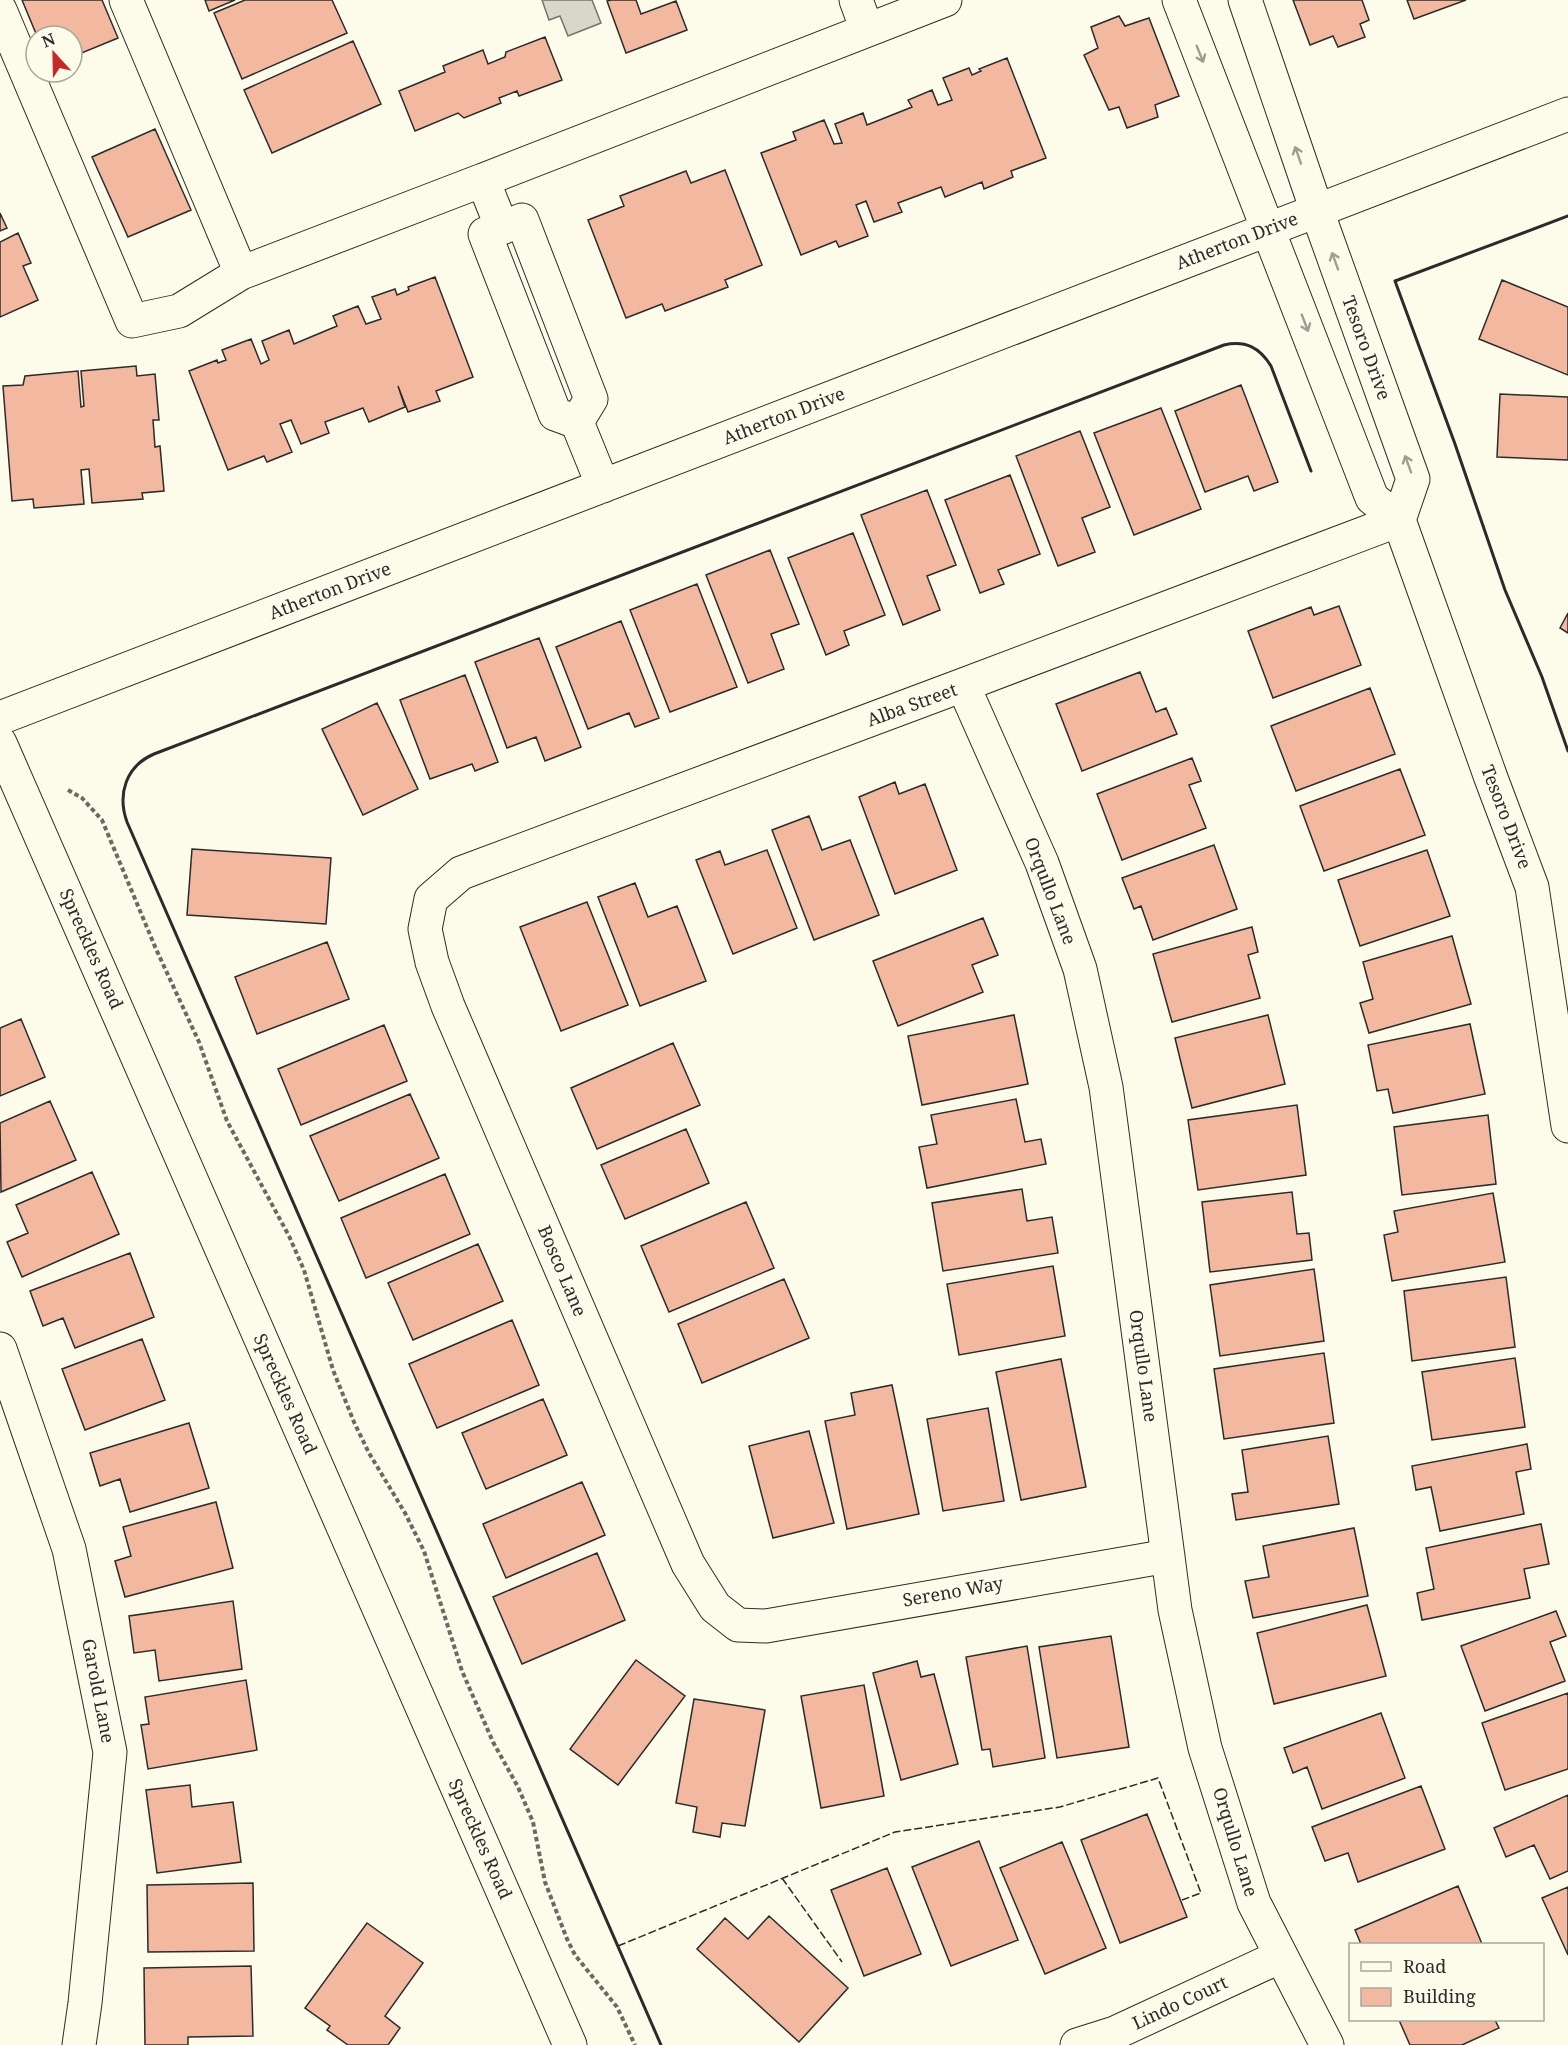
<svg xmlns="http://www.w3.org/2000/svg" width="1568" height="2045" viewBox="0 0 1568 2045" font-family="'Noto Serif',serif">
	<rect width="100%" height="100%" fill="#fdfbea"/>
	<path fill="#d8d7c9" stroke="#74746e" stroke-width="1.5" d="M542,0H592L601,23L568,36L560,16L549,20Z"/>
	<path fill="#f2b8a0" stroke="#2b2b2b" stroke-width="1.5" d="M22,0H102L118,38L72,57V36H37Z
		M205,0H235L209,11Z
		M245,0H332L347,33L242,79L214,13Z
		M611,0H636L641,14L676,1L687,30L626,53L607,1Z
		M1293,0H1362L1369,20L1360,24L1365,37L1338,47L1333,36L1310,45Z
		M1407,0H1466L1414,19Z
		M1119,16L1125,26L1149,18L1179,96L1155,105L1158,117L1127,128L1119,107L1109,110L1084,55L1098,48L1091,27Z
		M545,37L562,80L519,96L517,91L499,98L501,103L464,118L458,113L415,131L399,91L445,72L443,66L483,50L488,64L505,57L506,52Z
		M353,41L381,104L272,153L244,90Z
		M1007,58L1046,158L1011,171L1013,177L984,189L982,182L945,197L941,187L898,203L902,212L874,222L866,201L856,205L868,236L839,247L836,241L801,255L761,153L796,140L793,132L824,120L834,144L842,143L835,124L863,113L867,125L912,107L908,100L932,90L938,105L952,100L943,78L969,68L972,75L981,71L979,69Z
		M155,129L191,210L128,237L92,157Z
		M725,170L762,265L725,280L728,287L665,311L662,304L626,318L588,220L624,206L620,196L686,171L691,183Z
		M0,213L7,228L0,231Z
		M18,233L31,263L23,266L38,300L0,317V242Z
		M435,277L473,377L436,391L440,401L408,412L398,386L405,407L369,422L363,408L325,422L329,433L301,444L291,420L280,424L292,452L267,462L264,456L228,470L189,371L217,360L218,363L226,360L222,350L251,339L261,364L269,360L262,341L289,330L294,344L337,326L333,316L358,306L366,324L381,319L372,297L395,289L397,295L409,290L408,287Z
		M1502,280L1568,307V375L1479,339Z
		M136,366L137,376L155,374L159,420H153L155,447L160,446L164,491L142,493L143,499L92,503L89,469L81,470L84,504L34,508L33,499L12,501L3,386L23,385L25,376L78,371L81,407L84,406L81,371Z
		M1241,385L1278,482L1254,491L1248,476L1205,492L1175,411Z
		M1500,394L1568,397V460L1497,457Z
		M1161,408L1201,509L1134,535L1094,433Z
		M1080,431L1110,507L1082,518L1095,552L1058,566L1016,456Z
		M1010,475L1040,554L998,570L1004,584L980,593L945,500Z
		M927,490L956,565L927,576L940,610L903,625L861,515Z
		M853,533L885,615L844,631L849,645L826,655L788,558Z
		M770,550L799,624L771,634L784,669L748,683L706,575Z
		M697,584L737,687L670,712L630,610Z
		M1339,606L1361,665L1273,698L1248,631L1311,607L1314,615Z
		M1568,613V633L1560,628Z
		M621,621L659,718L635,727L629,713L588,729L556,647Z
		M539,638L581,747L545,761L536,737L507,748L475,662Z
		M1140,672L1156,712L1166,708L1177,734L1082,771L1056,704Z
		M465,675L498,762L475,771L472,764L430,779L400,700Z
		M1370,688L1395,754L1296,791L1271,726Z
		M377,703L418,789L363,815L322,729Z
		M1192,758L1201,781L1189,785L1206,828L1122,860L1097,794Z
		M1400,769L1425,835L1324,871L1300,806Z
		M895,782L899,794L925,784L957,870L895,894L859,797Z
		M809,816L822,850L850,840L879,915L814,940L772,830Z
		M1214,845L1237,909L1153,940L1141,906L1134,909L1122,878Z
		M192,849L331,858L326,924L187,915Z
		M767,850L797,928L733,954L696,860L720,851L725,865Z
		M1427,850L1450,916L1360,946L1338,880Z
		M635,883L648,917L677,906L706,981L640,1006L598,897Z
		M587,902L628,1005L561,1031L520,927Z
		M983,918L998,955L972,965L983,992L898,1026L873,961Z
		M1252,927L1258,952L1248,955L1260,998L1172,1022L1153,954Z
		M1452,936L1471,1004L1369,1033L1360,1003L1373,999L1363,962Z
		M327,942L349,999L257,1034L235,977Z
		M1014,1015L1028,1084L922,1105L908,1036Z
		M1268,1015L1285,1084L1192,1108L1175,1038Z
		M21,1019L45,1077L0,1096V1028Z
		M1470,1024L1485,1094L1393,1113L1388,1089L1377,1091L1368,1045Z
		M384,1025L407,1081L301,1125L278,1069Z
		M673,1043L700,1105L597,1149L571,1088Z
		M410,1094L439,1158L339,1201L310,1136Z
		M1016,1099L1025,1142L1041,1139L1046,1164L927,1188L919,1147L937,1144L931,1115Z
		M50,1101L76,1160L1,1192L0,1123Z
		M1297,1105L1306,1175L1198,1190L1188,1120Z
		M1488,1115L1496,1184L1402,1195L1394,1127Z
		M686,1129L709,1183L625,1219L601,1165Z
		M92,1172L119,1234L22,1277L7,1242L28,1233L16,1205Z
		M445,1174L470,1234L366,1278L341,1218Z
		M1022,1189L1027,1221L1052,1217L1058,1253L943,1271L932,1203Z
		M1292,1192L1297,1234L1309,1233L1312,1260L1210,1272L1202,1202Z
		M1493,1193L1505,1262L1392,1281L1384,1235L1398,1232L1394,1211Z
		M746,1202L774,1268L669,1312L641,1246Z
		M478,1244L503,1301L413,1340L388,1283Z
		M130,1253L154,1317L75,1348L63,1318L43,1326L30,1291Z
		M1053,1266L1065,1336L959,1355L947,1284Z
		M1314,1269L1324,1341L1220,1356L1210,1285Z
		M1506,1277L1515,1347L1412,1361L1404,1291Z
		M784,1279L809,1338L702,1383L678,1324Z
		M512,1320L539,1385L437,1428L409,1364Z
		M142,1339L165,1400L85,1430L62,1369Z
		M1324,1353L1334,1423L1224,1439L1214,1369Z
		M1515,1358L1525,1427L1432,1440L1422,1372Z
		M1061,1359L1086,1487L1021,1500L996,1372Z
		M892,1385L919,1514L847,1529L825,1421L855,1415L851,1393Z
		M543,1399L567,1455L486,1489L462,1433Z
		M988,1408L1004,1501L943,1511L927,1419Z
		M189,1423L209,1488L130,1512L120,1479L100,1486L90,1453Z
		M809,1431L834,1523L773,1538L749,1446Z
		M1328,1436L1339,1504L1236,1520L1232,1494L1248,1492L1242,1450Z
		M1527,1444L1531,1469L1516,1472L1524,1514L1440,1531L1431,1487L1416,1490L1412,1466Z
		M582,1482L605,1535L506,1578L483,1524Z
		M216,1502L233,1568L125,1597L115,1561L131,1556L123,1527Z
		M1541,1524L1549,1564L1524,1569L1530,1598L1422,1620L1417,1593L1434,1589L1426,1548Z
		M1354,1528L1368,1596L1253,1618L1245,1581L1269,1577L1263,1546Z
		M597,1553L625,1620L522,1664L493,1597Z
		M233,1601L242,1669L159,1681L155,1650L134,1653L129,1616Z
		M1367,1605L1386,1676L1274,1704L1257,1633Z
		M1556,1611L1566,1636L1550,1642L1565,1681L1485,1711L1461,1646Z
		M1111,1636L1129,1747L1057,1758L1039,1647Z
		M1027,1646L1045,1758L993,1767L990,1749L982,1750L966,1657Z
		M636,1660L685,1696L618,1785L570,1749Z
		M917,1661L921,1677L934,1674L958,1764L901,1780L873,1673Z
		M246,1680L257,1750L148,1769L141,1725L149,1724L145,1697Z
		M864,1685L884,1796L821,1808L801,1696Z
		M1568,1693V1769L1505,1790L1482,1723Z
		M694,1699L765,1710L745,1826L722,1823L720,1837L693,1832L697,1807L676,1803Z
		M1381,1713L1405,1778L1322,1809L1307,1767L1293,1773L1284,1748Z
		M190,1785L192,1807L233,1802L241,1862L157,1873L146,1790Z
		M1421,1786L1445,1849L1358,1882L1348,1853L1325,1861L1312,1827Z
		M1568,1795V1871L1550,1879L1534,1845L1506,1857L1494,1828Z
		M1147,1814L1187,1917L1120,1943L1081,1840Z
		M979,1841L1018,1940L951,1966L912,1867Z
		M1062,1842L1106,1948L1045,1974L1000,1868Z
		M887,1868L921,1954L864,1976L831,1890Z
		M253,1883L254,1951L148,1952L147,1885Z
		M1458,1886L1482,1944H1361L1355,1930Z
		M1568,1887V1955L1542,1898Z
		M769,1916L848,1988L799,2042L697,1949L725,1918L748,1939Z
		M367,1923L423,1963L385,2016L400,2028L388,2045H348L327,2030L330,2026L305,2008Z
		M251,1966L253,2036L188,2037V2045H145L144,1968Z
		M1399,2020H1495L1499,2028L1462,2045H1410Z"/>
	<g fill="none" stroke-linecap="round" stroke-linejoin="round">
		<defs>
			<path id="minor" d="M856,0L867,30
				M1179,0L1372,498L1399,520L1491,778L1532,887L1568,1126
				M1245,0L1317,211L1413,479L1399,520
				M0,10L132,321L179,311L241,273L126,0
				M522,220L591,399L577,422L555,414L485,234Z
				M502,228L483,180L945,0
				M241,273L483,180
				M577,422L603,486
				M963,685L1042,863L1080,969L1106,1087L1175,1610L1205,1748L1254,1903L1327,2045
				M0,718L1568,114
				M0,743L570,2045
				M0,1349L69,1549L110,1752L85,2003L79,2045
				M1168,1556L766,1626L738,1625L715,1607L688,1564L448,1006L432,962L425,929L431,899L461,873L963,685L1399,520
				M1077,2045L1115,2033L1281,1956"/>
		</defs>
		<use href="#minor" stroke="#2b2b2b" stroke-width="35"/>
		<path stroke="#6a6964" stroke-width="4" stroke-dasharray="4.5 3" stroke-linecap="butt" d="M68,790L82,798L102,820L156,949L199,1042L227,1121L289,1236L304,1270L333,1370L354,1422L369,1453L405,1513L424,1551L462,1671L493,1742L518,1787L533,1822L545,1882L567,1939L575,1955L617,2007L635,2045"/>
		<use href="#minor" stroke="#fdfbea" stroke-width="33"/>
		<path stroke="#2b2b2b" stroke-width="1.5" stroke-dasharray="8 3" stroke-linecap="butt" d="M782,1878L842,1962
			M618,1946L895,1832L1060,1807L1158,1778L1201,1893L1182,1900"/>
		<path stroke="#2b2b2b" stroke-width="3" d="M1568,216L1395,281L1455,444L1505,590L1542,677L1568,751
			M661,2045L127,822C117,794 126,766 154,754L1224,345C1246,340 1260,348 1271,366L1311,471"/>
	</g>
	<defs><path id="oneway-shaft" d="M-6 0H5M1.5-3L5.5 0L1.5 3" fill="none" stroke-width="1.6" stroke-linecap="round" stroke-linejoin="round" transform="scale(1.5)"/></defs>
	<g stroke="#9e9d94">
		<use href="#oneway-shaft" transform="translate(1200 54) rotate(68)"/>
		<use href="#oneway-shaft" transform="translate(1298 155) rotate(-109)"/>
		<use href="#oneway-shaft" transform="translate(1335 261) rotate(-110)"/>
		<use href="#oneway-shaft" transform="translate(1305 323) rotate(69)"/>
		<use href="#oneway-shaft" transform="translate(1408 464) rotate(-110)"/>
	</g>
	<g text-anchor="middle" stroke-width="4.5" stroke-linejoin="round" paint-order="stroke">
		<g font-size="18" fill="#2b2b2b" stroke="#fdfbea">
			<text transform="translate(1237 241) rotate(-21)" y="6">Atherton Drive</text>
			<text transform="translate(1366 348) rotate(70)" y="6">Tesoro Drive</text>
			<text transform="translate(784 416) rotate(-21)" y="6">Atherton Drive</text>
			<text transform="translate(330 591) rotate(-21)" y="6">Atherton Drive</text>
			<text transform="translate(912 705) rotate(-20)" y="6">Alba Street</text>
			<text transform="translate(1506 817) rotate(69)" y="6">Tesoro Drive</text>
			<text transform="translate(1050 891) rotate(69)" y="6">Orqullo Lane</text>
			<text transform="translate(91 949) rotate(66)" y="6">Spreckles Road</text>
			<text transform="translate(562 1271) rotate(67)" y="6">Bosco Lane</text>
			<text transform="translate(1143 1366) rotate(82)" y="6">Orqullo Lane</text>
			<text transform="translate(285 1394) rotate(66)" y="6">Spreckles Road</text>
			<text transform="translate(953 1592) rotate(-10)" y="6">Sereno Way</text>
			<text transform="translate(98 1691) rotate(79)" y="6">Garold Lane</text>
			<text transform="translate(480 1839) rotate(66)" y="6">Spreckles Road</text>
			<text transform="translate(1235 1842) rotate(73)" y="6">Orqullo Lane</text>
			<text transform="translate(1180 2003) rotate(-25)" y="6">Lindo Court</text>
		</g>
	</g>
	<rect x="1349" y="1943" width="195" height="78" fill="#fdfbea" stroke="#a9a89e" stroke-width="1.5"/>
	<rect x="1361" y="1962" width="30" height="9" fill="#fdfbea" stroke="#a9a89e" stroke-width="1.5"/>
	<text x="1403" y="1973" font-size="18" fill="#2b2b2b">Road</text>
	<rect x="1361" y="1988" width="30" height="18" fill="#f2b8a0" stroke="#a9a89e" stroke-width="1.5"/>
	<text x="1403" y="2003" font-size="18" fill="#2b2b2b">Building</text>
	<g transform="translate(54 54) rotate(338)"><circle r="28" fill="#fdfbea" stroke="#a9a89e" stroke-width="1.5"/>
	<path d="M0-4.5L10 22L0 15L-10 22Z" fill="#c62828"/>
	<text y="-9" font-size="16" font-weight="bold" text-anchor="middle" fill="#2b2b2b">N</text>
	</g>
</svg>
